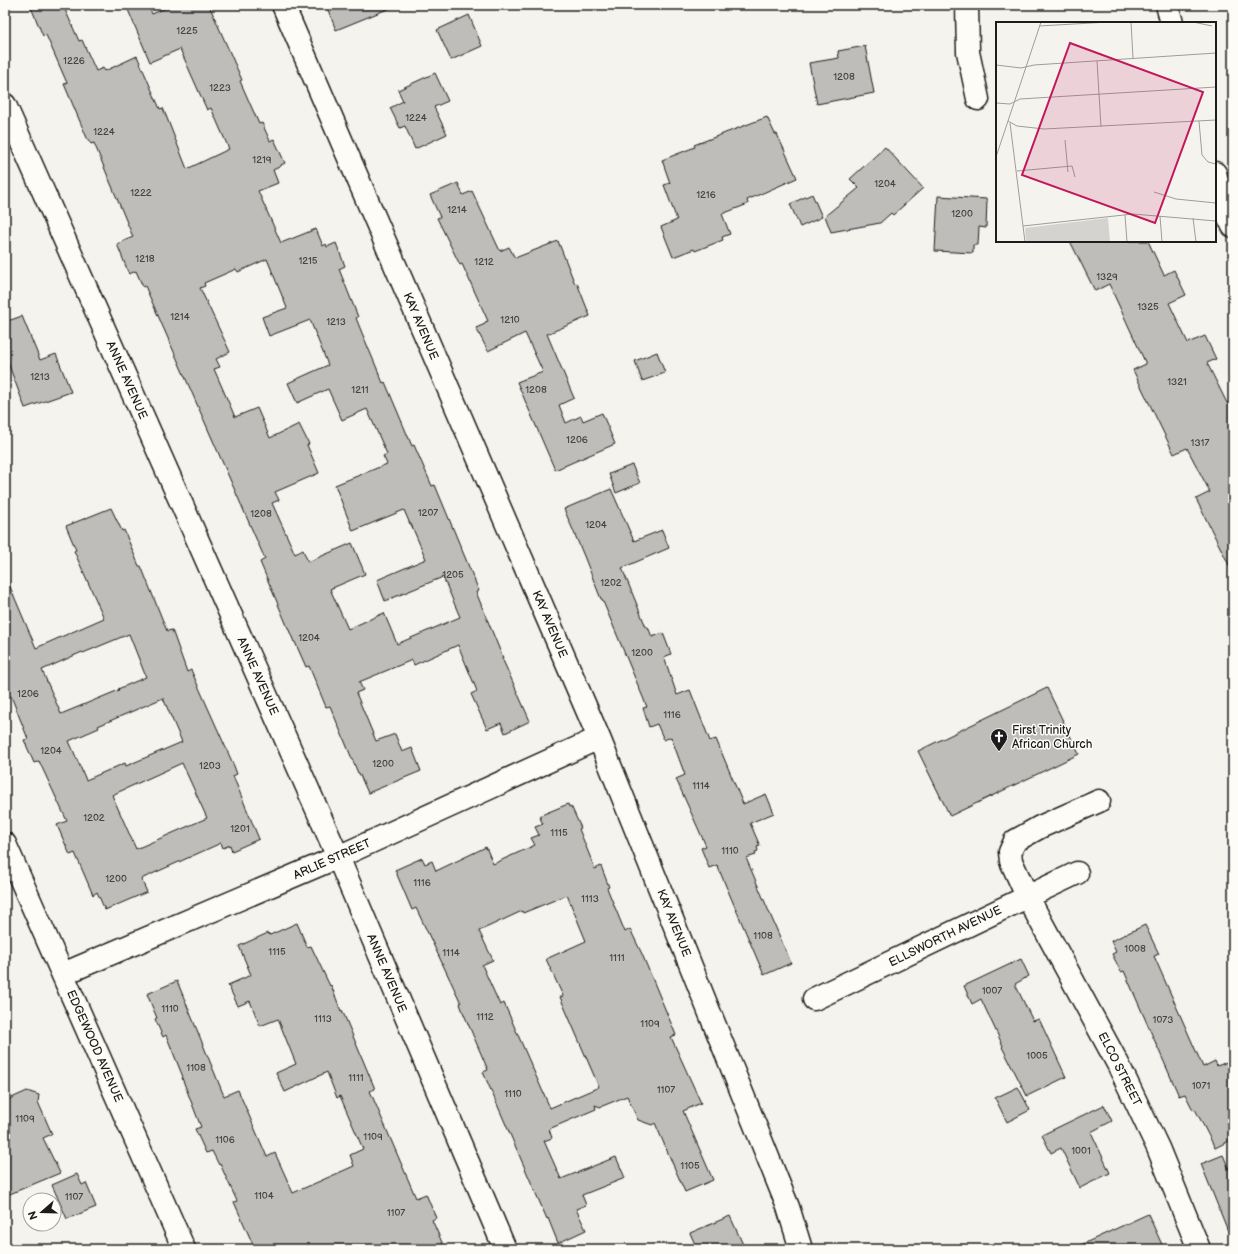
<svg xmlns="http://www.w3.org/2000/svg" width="1238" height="1254" viewBox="0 0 1238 1254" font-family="'Balsamiq Sans',sans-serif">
	<rect width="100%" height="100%" fill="#f4f3ee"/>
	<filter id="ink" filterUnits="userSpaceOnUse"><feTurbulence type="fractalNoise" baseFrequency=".025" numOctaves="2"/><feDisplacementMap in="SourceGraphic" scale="8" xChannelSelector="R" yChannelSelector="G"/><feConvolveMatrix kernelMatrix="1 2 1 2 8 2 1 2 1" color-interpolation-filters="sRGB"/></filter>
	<g filter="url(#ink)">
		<path fill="#bebdba" stroke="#1c1c1c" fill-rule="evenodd" d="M30,5H63L79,41L82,40L96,71L103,68L105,71L137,56L160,109L163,108L187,169L229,149L211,108L207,110L180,49L150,62L126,5H148L152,14L173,5H209L242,80L240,81L259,124L262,123L270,141L274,139L285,163L281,165V166L273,170L278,183L258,191L281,243L316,229L323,246L326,244L327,247L336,243L345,266L339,269L358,317L356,318L362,333L383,383L385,382L412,446L414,445L432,486L435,485L479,591L476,592L503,658H502L530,721L505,733L501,723L487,729L471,694L477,691L458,645L414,665L412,660L359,682L363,690L356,693L376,741L395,734L402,752L412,748L421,771L368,793L359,773H358L330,706L326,707L309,666L306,667L295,642H294L260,562L265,559L145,286L143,287L136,271L129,274L117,244L133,237L94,143L91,144L87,138L64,84L67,83L46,35L43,36ZM267,259L287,308L262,317L269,336L310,320L328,365L288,383L297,403L328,389L342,420L367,409L387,454L383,456L387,464L335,485L353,531L404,510L410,524H411L426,559L377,580L385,601L443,577L460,617L397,644L384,613L348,629L330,589L365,574L352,543L308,562L303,550L295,554L272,503L279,500L275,492L319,473L307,445L309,444L299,424L270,438L257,408L235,417L214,369L220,367L216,359L230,352L200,288L205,286L204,283L236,269L238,272Z
			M326,5H395V6L336,30Z
			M469,15L482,46L451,60L437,30Z
			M865,46L874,93L817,104L809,63L839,58L838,51Z
			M435,73L448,101L434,107L447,134L415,149L405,126L400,128L390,108L403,101L398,90Z
			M767,117L775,134H777L797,178L747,200L748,204L722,214L730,234L722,237L723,240L695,251L694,249L673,257L661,227L677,220L664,185L670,183L662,160L695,147L694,145Z
			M885,147L923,188L893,215L891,213L880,223L831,232L825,216L859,188L850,179Z
			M458,183L463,195L472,191L500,251L509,247L515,258L558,241L575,284L577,283L590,316L547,334L574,398L559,405L566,423L581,416L583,421L602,413L615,444L555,470L517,382L543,372L525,333L488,351L476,328L485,324V322L488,321L462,264L460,265L437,218L440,217L430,195Z
			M812,194L822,217L800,227L790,204Z
			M938,196L987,199L986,228L979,227L978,245H973V253L935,251Z
			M1070,241H1148L1164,275L1174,270L1186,295L1169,303L1188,343L1205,336L1216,359L1207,363L1227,403L1233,400V573L1196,499L1210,492L1187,448L1174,454L1133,370L1146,364L1109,284L1095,291Z
			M22,316L40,360L56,354L71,392L25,408L5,355V322Z
			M657,352L665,373L642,381L635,361Z
			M632,465L640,483L616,493L609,474Z
			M611,489L634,541L662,530L669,548L622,568L646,627H648L652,637L663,633L671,654L664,657L677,695L690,690L710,741L716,739L743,804L766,794L774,813L750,823L760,846L757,847L758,851L755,852L756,855L746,858L791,963L764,975L717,865L709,868L701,848L706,846L676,779L685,775L671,737L664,740L657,724L649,727L643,708L647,707L602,599H601L584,556L564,509Z
			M111,508L122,531L124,530L139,566H141L167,631L172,630L187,672L191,670L234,766L237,774L233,776L259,839L232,851L230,845L223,848L221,843L141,879L147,892L105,910L97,892L93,895L75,853L70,855L57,825L67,821L39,761L34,763L24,740L28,739L11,696L5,699V575L36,648L104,618L74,551L76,550L66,526ZM129,634L146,677L118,689L119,690L61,714L42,670L82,652L83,653ZM163,698L182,742L126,766L125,763L86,780L69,741L99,728L98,726ZM182,763L207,818L136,849L112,795Z
			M1047,688L1079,754L950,816L918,751Z
			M568,804L569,807L571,806L581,828L579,829L595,869L601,866L609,887L607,888L625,932L630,929L642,954L676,1035L671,1037L701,1103L683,1111L713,1180L685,1192L655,1123L652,1125L638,1120L627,1096L600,1107L595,1105L596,1109L549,1129L552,1138L544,1141L561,1179L616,1157L625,1178L582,1195L586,1205L576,1209L586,1230L558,1243L548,1218L547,1219L483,1072L488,1070L463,1012L460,1004L461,1003L416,908L412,910L395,870L422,858L425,864L432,861L436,871L486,847L493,864L535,845L531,838L539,835L535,827L543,824L539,816ZM567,895L586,941L546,959L563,996L560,997L599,1087L550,1108L504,1003L500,1005L482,965L493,960L479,931L522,911L523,913Z
			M297,923L307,947L311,946L330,986L331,985L341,1011L342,1010L375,1089L370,1091L416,1198L426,1194L436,1218L432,1220L445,1249H255L234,1202L237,1201L220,1164L219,1165L212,1151L206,1153L195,1129L201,1127L182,1078L183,1077L166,1035L163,1037L155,1019L157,1018L147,994L177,981L224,1096L238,1090L267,1157L275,1153L293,1193L354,1166L350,1155L363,1149L340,1096L337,1098L327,1072L285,1092L276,1073L296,1064L278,1019L260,1026L250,1001L238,1006L228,985L251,975L239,946L268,933L270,935Z
			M1145,925L1159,954L1154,956L1203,1067L1215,1061L1217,1066L1227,1062L1233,1073V1139L1215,1148L1195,1109L1193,1110L1185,1094L1179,1096L1124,971L1121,972L1112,954L1116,952L1111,941Z
			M1021,959L1029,976L1015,984L1033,1021L1039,1019L1066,1077L1027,1096L1002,1047L1003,1046L981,999L972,1004L964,986Z
			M1018,1087L1030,1110L1007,1122L995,1098Z
			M27,1091L39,1095L38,1102L52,1134L43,1138L60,1173L5,1196V1101Z
			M1104,1105L1112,1121L1091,1132L1110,1173L1080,1188L1061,1148L1051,1153L1042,1135Z
			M1223,1155L1233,1178L1232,1241L1201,1164Z
			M77,1174L82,1185L86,1183L96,1207L67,1219L52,1185Z
			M1148,1214L1164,1249H1072Z
			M730,1216L745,1249H697L690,1233Z"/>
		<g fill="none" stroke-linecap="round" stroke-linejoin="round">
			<defs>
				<path id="minor" d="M283,5L599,738L788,1207L801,1249
					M967,5L968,52L978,99
					M1167,5L1172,23
					M5,105L338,857L505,1249
					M1215,173L1226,212L1233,226
					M1099,801L1040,827L1015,841L1010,852L1011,861L1027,896L1118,1064L1158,1148L1199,1249
					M5,844L184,1249
					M63,974L338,857L599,738
					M814,999L1077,873"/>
			</defs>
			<use href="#minor" stroke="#1c1c1c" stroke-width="25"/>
			<use href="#minor" stroke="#fdfcf7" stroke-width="22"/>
		</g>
	</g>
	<defs>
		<symbol id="church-pin" viewBox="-11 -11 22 30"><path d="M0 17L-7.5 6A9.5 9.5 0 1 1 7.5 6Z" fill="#1c1c1c" stroke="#fdfcf7"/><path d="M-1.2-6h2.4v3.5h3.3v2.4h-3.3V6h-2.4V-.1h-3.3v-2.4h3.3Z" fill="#fff"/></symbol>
	</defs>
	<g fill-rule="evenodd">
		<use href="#church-pin" x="989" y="727" width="20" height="27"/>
	</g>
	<g text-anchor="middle" stroke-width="3" stroke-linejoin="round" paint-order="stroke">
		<g font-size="10" fill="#444">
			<text x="187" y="34">1225</text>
			<text x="74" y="64">1226</text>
			<text x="844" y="80">1208</text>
			<text x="220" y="91">1223</text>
			<text x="416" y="121">1224</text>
			<text x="104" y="135">1224</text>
			<text x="262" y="163">1219</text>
			<text x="885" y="187">1204</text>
			<text x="141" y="196">1222</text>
			<text x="706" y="198">1216</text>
			<text x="457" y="213">1214</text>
			<text x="962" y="217">1200</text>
			<text x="145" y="262">1218</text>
			<text x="308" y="264">1215</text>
			<text x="484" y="265">1212</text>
			<text x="1107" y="280">1329</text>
			<text x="1148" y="310">1325</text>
			<text x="180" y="320">1214</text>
			<text x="510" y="323">1210</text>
			<text x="336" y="325">1213</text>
			<text x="40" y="380">1213</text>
			<text x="1177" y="385">1321</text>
			<text x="360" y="393">1211</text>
			<text x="536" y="393">1208</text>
			<text x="577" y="443">1206</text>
			<text x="1200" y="446">1317</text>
			<text x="428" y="516">1207</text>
			<text x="261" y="517">1208</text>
			<text x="596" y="528">1204</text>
			<text x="453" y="578">1205</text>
			<text x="611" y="586">1202</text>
			<text x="309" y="641">1204</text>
			<text x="642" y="656">1200</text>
			<text x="28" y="697">1206</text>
			<text x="672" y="718">1116</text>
			<text x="51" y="754">1204</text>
			<text x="383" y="767">1200</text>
			<text x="210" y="769">1203</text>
			<text x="701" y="789">1114</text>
			<text x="94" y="821">1202</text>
			<text x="240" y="832">1201</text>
			<text x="559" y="836">1115</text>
			<text x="730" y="854">1110</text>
			<text x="116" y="882">1200</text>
			<text x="422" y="886">1116</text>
			<text x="590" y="902">1113</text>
			<text x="763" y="939">1108</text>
			<text x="1135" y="952">1008</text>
			<text x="277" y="955">1115</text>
			<text x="451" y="956">1114</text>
			<text x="617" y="961">1111</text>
			<text x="992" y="994">1007</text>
			<text x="170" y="1012">1110</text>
			<text x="485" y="1020">1112</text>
			<text x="323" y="1022">1113</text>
			<text x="1163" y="1023">1073</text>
			<text x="650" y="1027">1109</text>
			<text x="1037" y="1059">1005</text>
			<text x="196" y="1071">1108</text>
			<text x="356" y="1081">1111</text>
			<text x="1201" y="1089">1071</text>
			<text x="666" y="1093">1107</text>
			<text x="513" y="1097">1110</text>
			<text x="25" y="1122">1109</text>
			<text x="373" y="1140">1109</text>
			<text x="225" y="1143">1106</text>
			<text x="1081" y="1154">1001</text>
			<text x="690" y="1169">1105</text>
			<text x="264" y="1199">1104</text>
			<text x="74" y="1200">1107</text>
			<text x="396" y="1216">1107</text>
		</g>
		<g font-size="12" fill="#1c1c1c" stroke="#fdfcf7">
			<text transform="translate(421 326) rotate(67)" y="4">KAY AVENUE</text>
			<text transform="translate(127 380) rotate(66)" y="4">ANNE AVENUE</text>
			<text transform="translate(550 624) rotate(67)" y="4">KAY AVENUE</text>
			<text transform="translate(258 676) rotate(66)" y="4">ANNE AVENUE</text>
			<text transform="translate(332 859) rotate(-24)" y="4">ARLIE STREET</text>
			<text transform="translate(674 923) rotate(68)" y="4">KAY AVENUE</text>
			<text transform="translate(945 936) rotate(-26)" y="4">ELLSWORTH AVENUE</text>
			<text transform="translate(387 973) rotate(67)" y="4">ANNE AVENUE</text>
			<text transform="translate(95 1046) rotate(66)" y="4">EDGEWOOD AVENUE</text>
			<text transform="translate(1120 1069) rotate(63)" y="4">ELCO STREET</text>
		</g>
		<g font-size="12" fill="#1c1c1c" stroke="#fdfcf7" text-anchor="start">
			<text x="1012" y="734">First Trinity<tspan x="1012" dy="14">African Church</tspan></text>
		</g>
	</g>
	<g transform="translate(996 22)">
		<rect width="220" height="220" fill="#f4f3ee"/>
		<path d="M112,196L114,220H30L29,206Z" fill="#d4d3cf"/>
		<path fill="none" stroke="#9e9d9a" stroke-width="1" d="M135,0L137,36M197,0L216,4M43,4L113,0M101,39L105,105M0,43L25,46L38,43L220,31M0,81L14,82L24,77L220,65M12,99L21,104L48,107L220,98M203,99L206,133L212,140L220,142M14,101L29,220M69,118L72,150M0,135L45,0M21,149L76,144L79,155M158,170L180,177L220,181M129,193L131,220M164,194L166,220M197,196L200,220M27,204L137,192L220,199"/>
		<path fill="#c2185b" fill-opacity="0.15" stroke="#c2185b" stroke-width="2" d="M74,21L207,70L159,201L26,153Z"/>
		<rect width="220" height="220" fill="none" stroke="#1c1c1c" stroke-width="2"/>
	</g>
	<rect width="1238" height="1254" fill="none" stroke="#fdfcf7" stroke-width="20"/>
	<rect x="10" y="10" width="1218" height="1234" fill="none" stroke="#1c1c1c" stroke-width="1.5" filter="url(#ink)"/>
	<g transform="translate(42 1212) rotate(250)"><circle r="19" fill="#fdfcf7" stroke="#a3a29f"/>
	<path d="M0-3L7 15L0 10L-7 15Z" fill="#1c1c1c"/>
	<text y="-6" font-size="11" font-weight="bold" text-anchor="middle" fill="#1c1c1c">N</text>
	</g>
</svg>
